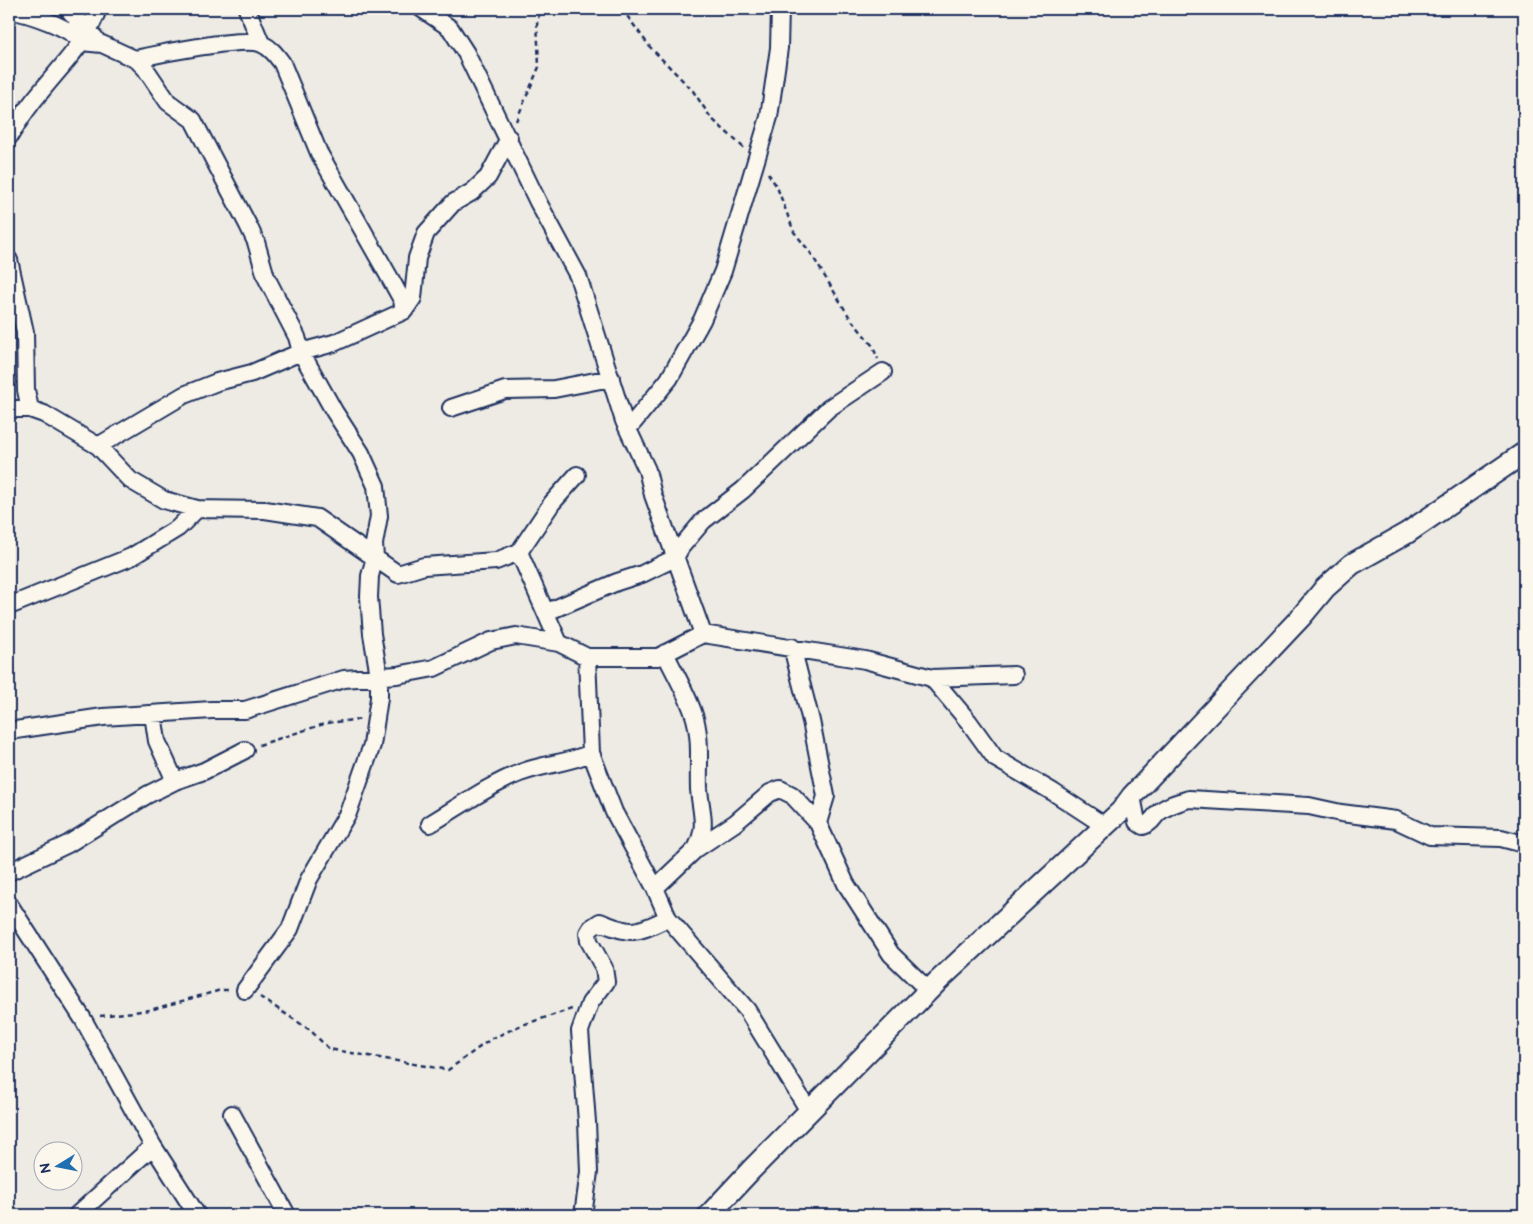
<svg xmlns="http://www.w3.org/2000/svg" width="1533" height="1224" viewBox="0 0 1533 1224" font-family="'Balsamiq Sans',sans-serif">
	<rect width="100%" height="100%" fill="#eeebe4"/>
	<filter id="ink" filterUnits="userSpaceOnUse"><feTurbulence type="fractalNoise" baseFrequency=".02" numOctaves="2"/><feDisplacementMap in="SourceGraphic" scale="10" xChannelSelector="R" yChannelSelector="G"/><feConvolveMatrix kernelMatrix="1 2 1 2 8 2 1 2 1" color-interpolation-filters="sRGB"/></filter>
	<g filter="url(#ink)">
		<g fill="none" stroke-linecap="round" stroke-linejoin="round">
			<defs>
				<path id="minor" d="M68,9L95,38
					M247,9L261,43
					M422,9L450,28L466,53L538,202L578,276L624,421L647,470L653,495L703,634
					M9,10C27,13 71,27 81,42L102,44L137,60L145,68L168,102L193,120L248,225L256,242L266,277L297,337L301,352L334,411L361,453L376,486L379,516L374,544L375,557L370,576L369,597L372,634L379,676V698L372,745L348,813L309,879L290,929L245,990
					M135,59C157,54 245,36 262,44C271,48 276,55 282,63L319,153L391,280L402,300L404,311
					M9,137C19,120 30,104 43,89C64,63 87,41 98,9
					M9,260L25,332L26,390L30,409
					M451,408L505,390L554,389L611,378
					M9,409H30L44,414L98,446L130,480L164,500L197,509
					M628,429L669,379L702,320L723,271L769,117L779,48L780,9
					M98,446L184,395L217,382L252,373L301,352L334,343L404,311L413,298L417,258L426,233L453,203L472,192L488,177L509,138
					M519,552L559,643
					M9,606L131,557L178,528L197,509L265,510L317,518L398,574L424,566L496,561L519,552L552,503L577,475
					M547,612L617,582L642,574L675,558L681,547L703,521L743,490L829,408L883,372
					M792,647L811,721L826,796L818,823
					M665,653C674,672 686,692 693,712C702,737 698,764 699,789C701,814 708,825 696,849
					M587,657L591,753
					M932,678L1014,675
					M153,714L157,741L175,781
					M9,731L103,717L212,710H245L344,679L397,675L434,668L491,641L516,636L559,643L587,657H658L703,634L865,660L932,678L969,722L995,758L1053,792L1105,826
					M1132,796L1137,822L1143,826C1152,823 1152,819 1158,813C1167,805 1179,802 1189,799L1309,806L1341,813L1396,820L1430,836L1501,838L1524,844
					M430,824C457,808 491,784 520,773C543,764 569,763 591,753L614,812L655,888L668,918L747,1010L809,1111
					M9,872L68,844L147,795L175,781L204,771L245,750
					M655,888L696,849L735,823L770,793L780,789L792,795L818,823L846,884L891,954L929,991
					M9,904L83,1019L153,1146L197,1215
					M232,1114L287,1215
					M77,1215L153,1146
					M583,1215L589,1172L587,1122L580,1031L590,1003L606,982L604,968L589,941L588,933L591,928L600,922C634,936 636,933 668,918"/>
				<path id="tertiary" d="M709,1215L751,1170L938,981L1121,811L1132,796L1301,617L1325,588L1352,564L1407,533L1524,453"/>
			</defs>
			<use href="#minor" stroke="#1b2f5e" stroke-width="20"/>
			<use href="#tertiary" stroke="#1b2f5e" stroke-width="24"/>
			<path stroke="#1b2f5e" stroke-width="2.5" stroke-dasharray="5 4" stroke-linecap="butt" d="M622,9L650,47L693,91L711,118L744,148
				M516,121L539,67L537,20L542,9
				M768,173L777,187L794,232L810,252L850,318L872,345L878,359
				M259,745L327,723L362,719
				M260,997L310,1030L329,1049L448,1070L491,1039L519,1026L572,1009
				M100,1016L150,1010L221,990H231"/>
			<use href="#minor" stroke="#fbf7ec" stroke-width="16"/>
			<use href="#tertiary" stroke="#fbf7ec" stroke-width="20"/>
		</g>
	</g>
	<rect width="1533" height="1224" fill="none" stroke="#fbf7ec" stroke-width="30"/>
	<rect x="15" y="15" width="1503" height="1194" fill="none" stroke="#1b2f5e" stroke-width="2" filter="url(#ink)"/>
	<g transform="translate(58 1166) rotate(260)"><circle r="24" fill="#fbf7ec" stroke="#a1a7b3"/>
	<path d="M0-4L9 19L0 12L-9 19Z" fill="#1f6fb2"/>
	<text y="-8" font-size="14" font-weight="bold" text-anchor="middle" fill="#1b2f5e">N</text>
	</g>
</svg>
